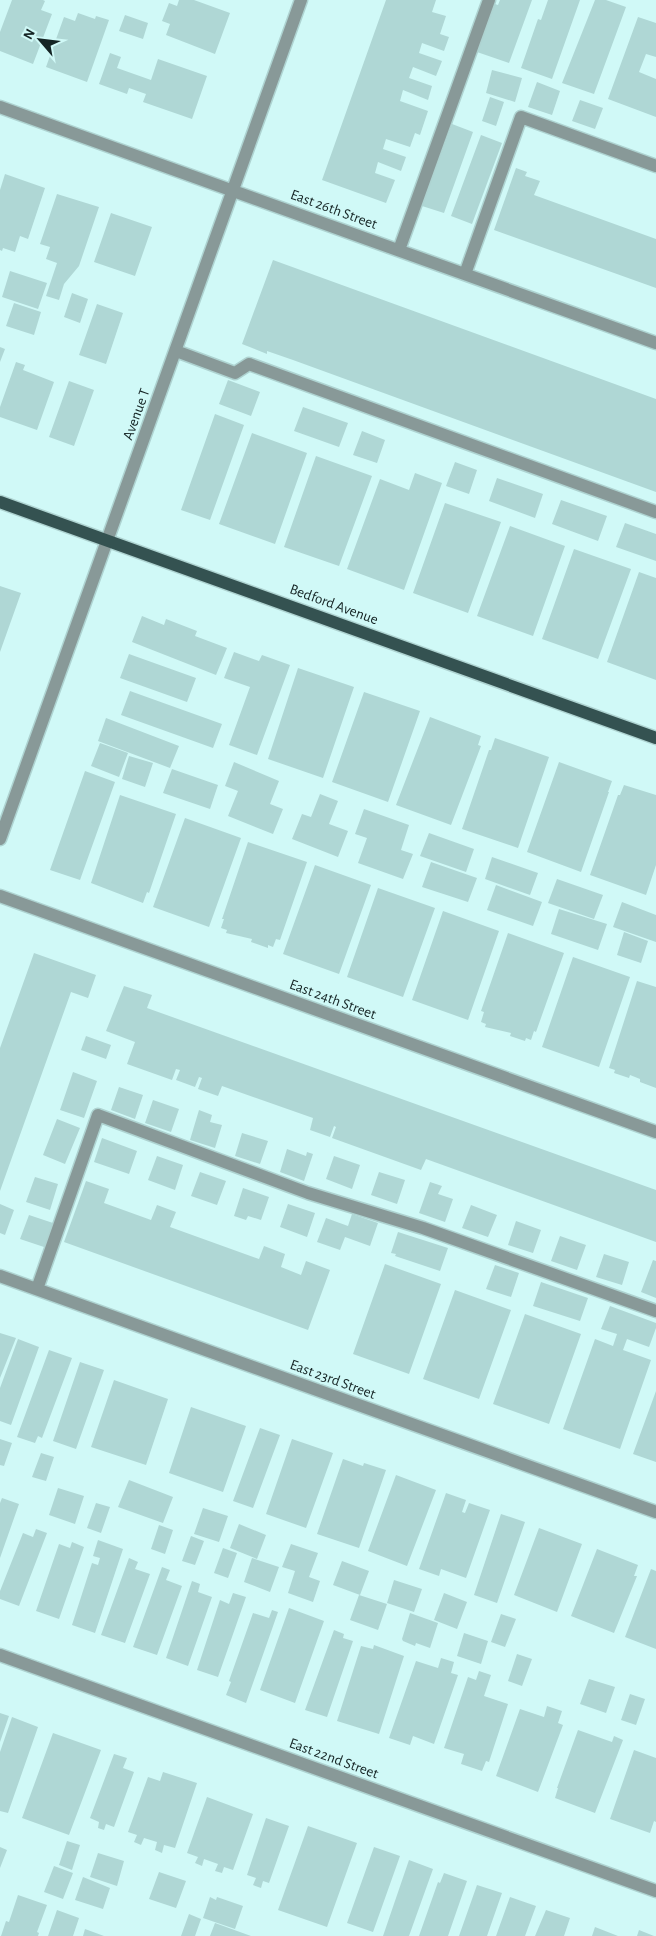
<svg xmlns="http://www.w3.org/2000/svg" width="656" height="1936" viewBox="0 0 656 1936" font-family="'Alegreya Sans',sans-serif">
	<rect width="100%" height="100%" fill="#d0f9f7"/>
	<path fill="#afd7d5" d="M12,0H43L45,1L41,10L52,14L33,64L0,51V32Z
		M179,0H194L230,13L215,54L166,35L170,24L162,21L169,3L177,6Z
		M386,0H436L432,12L446,16L440,34L449,37L444,51L422,43L419,53L442,61L436,76L413,67L409,78L432,86L428,100L403,90L400,101L428,111L420,135L415,133L410,147L386,139L383,149L406,157L401,171L378,162L375,173L395,180L386,203L322,180Z
		M500,0H532L509,63L477,52L495,4L498,5Z
		M548,0H580L552,79L521,68L538,19L541,20Z
		M595,0H606L626,7L594,94L562,83Z
		M78,13L95,19L96,16L109,20L87,82L46,67L64,17L75,21Z
		M125,15L148,23L143,39L119,31Z
		M638,17L656,23V57L646,54L639,72L656,79V117L608,99Z
		M110,53L121,57L117,68L151,80L158,59L207,76L192,119L143,102L146,94L129,88L127,94L99,84Z
		M492,70L522,78L515,102L486,93Z
		M537,82L560,91L552,115L528,107Z
		M490,97L504,102L496,126L482,121Z
		M580,100L603,108L595,129L572,121Z
		M452,124L473,132L444,213L422,206Z
		M481,135L502,143L472,224L451,216Z
		M516,168L527,172L525,176L540,181L534,195L656,239V288L494,230Z
		M5,174L45,188L28,239L20,236L15,252L3,248L2,251L0,250V190Z
		M57,194L99,207L79,266L64,284L59,300L46,296L57,263L46,259L50,247L40,244Z
		M111,213L152,227L135,276L94,262Z
		M273,260L656,399V492L293,360L267,351V354L242,344Z
		M10,271L47,283L38,309L2,297Z
		M72,293L88,299L80,323L64,317Z
		M14,303L41,312L34,335L6,326Z
		M97,304L123,313L106,364L79,355Z
		M0,347L5,349L0,362Z
		M16,362L25,365L23,370L54,382L37,430L0,417V407Z
		M228,380L260,392L251,416L219,404Z
		M69,381L94,390L74,446L49,437Z
		M303,407L348,423L339,447L294,431Z
		M215,414L244,425L210,520L181,510Z
		M362,431L385,440L377,463L353,455Z
		M252,433L307,453L275,544L219,524Z
		M316,456L372,476L339,566L284,547Z
		M455,462L477,470L469,494L446,486Z
		M415,473L442,483L404,590L347,569L380,479L409,490Z
		M497,478L543,494L535,518L489,501Z
		M561,500L607,516L598,541L552,524Z
		M445,503L501,522L468,613L413,593Z
		M625,523L656,534V561L616,547Z
		M510,526L565,546L533,636L477,616Z
		M574,549L631,569L598,659L542,639Z
		M639,572L656,578V680L607,662Z
		M0,586L21,593L0,652Z
		M142,616L164,625L166,619L197,631L195,636L227,648L216,675L132,642Z
		M234,652L259,661L262,655L290,665L257,755L229,745L250,687L224,678Z
		M129,654L196,678L187,702L120,678Z
		M298,668L354,687L323,778L268,759Z
		M130,691L222,724L213,748L121,715Z
		M364,692L420,711L388,802L332,782Z
		M430,717L481,736L478,745L481,746L451,825L396,805Z
		M106,718L179,746L170,768L98,741Z
		M495,738L549,757L518,848L462,829L489,750H491Z
		M100,743L128,753L119,777L91,766Z
		M129,756L153,763L145,787L122,779Z
		M234,762L279,781L270,804L283,809L273,834L228,816L238,791L225,786Z
		M559,762L612,781L608,792H609L581,872L527,852Z
		M172,769L218,785L210,809L163,793Z
		M85,771L115,782L80,880L50,870Z
		M624,785L656,795V865L646,895L590,875L618,795H620Z
		M320,794L338,801L329,824L348,831L338,857L292,839L302,814L311,817Z
		M120,795L176,814L149,893L147,892L143,903L91,883Z
		M364,809L409,825L401,850L413,854L403,879L358,863L367,838L355,834Z
		M185,818L241,838L209,927L153,907Z
		M429,833L474,849L466,872L420,856Z
		M248,842L307,862L280,940L276,939L273,947L268,945V948L251,942L252,939L226,933L227,930L221,928L224,919H222Z
		M492,857L538,873L530,895L485,879Z
		M431,862L477,878L468,902L422,887Z
		M315,865L371,885L339,974L283,954Z
		M557,879L603,895L594,919L548,903Z
		M496,885L542,902L533,926L487,910Z
		M378,888L435,908L403,997L347,977Z
		M622,902L656,915V942L613,927Z
		M559,909L607,924L598,950L551,934Z
		M443,911L499,931L468,1020L412,1000Z
		M624,932L648,941L641,963L617,955Z
		M508,933L564,953L536,1032L534,1031L531,1040L526,1038L525,1041L510,1036L511,1033L485,1027L486,1024L481,1022L484,1012L481,1011Z
		M34,953L96,975L88,998L71,992L0,1191V1048Z
		M573,957L630,977L599,1067L542,1047Z
		M637,981L656,987V1088L640,1082V1079L630,1075L629,1078L614,1073L615,1070L609,1068Z
		M124,986L152,995L147,1008L656,1190V1242L426,1159L421,1170L332,1138L336,1127L334,1126L330,1137L310,1130L313,1118L222,1086L218,1096L198,1089L202,1078L199,1077L195,1087L176,1080L180,1070L176,1069L172,1080L127,1064L135,1042L106,1031Z
		M86,1036L111,1045L106,1059L81,1050Z
		M73,1072L97,1081L84,1118L60,1110Z
		M119,1087L143,1095L135,1119L111,1110Z
		M153,1100L179,1109L171,1132L145,1123Z
		M199,1110L212,1115L210,1122L222,1125L215,1148L190,1140Z
		M57,1119L80,1128L65,1164L43,1155Z
		M242,1133L268,1141L260,1164L235,1156Z
		M102,1138L137,1151L129,1174L94,1162Z
		M287,1149L306,1156L307,1152L313,1154L304,1181L280,1172Z
		M157,1156L183,1165L175,1190L148,1180Z
		M334,1156L360,1165L352,1189L326,1179Z
		M200,1172L226,1181L217,1205L191,1196Z
		M379,1172L405,1180L397,1204L371,1195Z
		M35,1177L58,1184L50,1210L26,1202Z
		M86,1181L109,1189L104,1203L151,1220L157,1205L176,1212L170,1227L259,1259L264,1246L285,1254L281,1267L301,1275L306,1261L330,1270L308,1330L64,1242Z
		M430,1182L442,1186L438,1194L453,1199L445,1222L419,1213Z
		M243,1188L269,1197L261,1220L248,1216L246,1220L234,1216Z
		M0,1204L14,1210L5,1235L0,1233Z
		M288,1204L315,1213L307,1237L280,1227Z
		M471,1205L497,1215L488,1237L462,1228Z
		M352,1214L378,1223L370,1246L345,1237L340,1250L317,1242L326,1218L348,1226Z
		M29,1215L56,1224L47,1248L20,1239Z
		M516,1221L541,1230L533,1253L508,1245Z
		M398,1232L448,1248L440,1271L395,1256L396,1254L391,1253Z
		M560,1236L586,1245L577,1270L551,1261Z
		M604,1254L629,1262L622,1285L596,1277Z
		M653,1260L656,1261V1298L641,1292Z
		M385,1264L441,1284L409,1374L353,1354Z
		M495,1265L519,1273L511,1297L486,1289Z
		M541,1282L588,1298L580,1321L533,1306Z
		M455,1290L511,1310L479,1399L423,1379Z
		M610,1306L656,1323V1328L649,1347L627,1339L623,1350L651,1360L620,1449L563,1429L595,1339L613,1346L617,1334L601,1329Z
		M525,1314L581,1334L549,1424L493,1404Z
		M0,1333L16,1338L0,1378Z
		M18,1339L39,1347L11,1425L0,1421V1388Z
		M49,1350L72,1358L42,1438L38,1436L35,1443L17,1437Z
		M80,1362L104,1370L76,1449L53,1441Z
		M114,1380L168,1399L146,1465L91,1447Z
		M656,1391V1462L633,1454Z
		M191,1407L246,1426L223,1492L169,1473Z
		M260,1428L280,1435L253,1508L233,1501Z
		M0,1439L12,1443L4,1466L0,1465Z
		M292,1439L333,1453L306,1528L266,1514Z
		M41,1453L54,1457L46,1481L32,1477Z
		M343,1459L363,1466L364,1463L386,1470L359,1548L317,1534Z
		M396,1475L436,1490L407,1566L368,1551Z
		M129,1480L173,1497L163,1523L118,1507Z
		M58,1488L84,1496L75,1524L49,1515Z
		M446,1493L466,1500L462,1512L465,1513L469,1503L490,1510L466,1578L441,1569L439,1576L419,1569Z
		M2,1498L19,1504L0,1558V1503Z
		M96,1503L110,1507L101,1533L87,1528Z
		M203,1508L228,1516L219,1542L194,1534Z
		M501,1514L525,1522L497,1603L474,1595Z
		M239,1524L266,1535L257,1559L230,1548Z
		M159,1525L173,1530L165,1554L151,1549Z
		M539,1528L582,1544L557,1612L514,1595Z
		M36,1529L47,1533L19,1606L0,1599V1591L23,1533L33,1537Z
		M191,1536L204,1541L195,1565L182,1561Z
		M98,1540L123,1549L95,1633L72,1625L92,1563L98,1565L100,1558L93,1556Z
		M72,1542L84,1547L59,1619L36,1611L59,1544L70,1548Z
		M291,1544L318,1553L309,1577L320,1581L313,1602L288,1593L295,1571L282,1567Z
		M223,1548L237,1553L228,1578L214,1573Z
		M597,1549L638,1565L634,1576H637L614,1633L571,1616Z
		M129,1558L138,1562L135,1569L150,1574L125,1643L101,1635Z
		M252,1558L279,1567L270,1592L244,1582Z
		M342,1561L369,1571L360,1595L333,1585Z
		M162,1567L170,1570L166,1580L182,1586L157,1655L133,1647Z
		M651,1569L656,1571V1649L625,1637Z
		M394,1580L422,1589L414,1612L387,1603Z
		M192,1581L200,1584L198,1592L212,1597L188,1666L166,1658Z
		M233,1593L246,1597L218,1677L197,1670L220,1600L229,1604Z
		M444,1593L467,1602L457,1629L434,1620Z
		M359,1595L387,1604L378,1630L350,1620Z
		M289,1608L324,1621L295,1703L260,1690Z
		M272,1610L278,1612L246,1703L226,1695L231,1682L229,1681L253,1613L269,1618Z
		M410,1613L438,1623L430,1648L416,1643L415,1646L403,1641L402,1639Z
		M501,1614L516,1619L505,1647L491,1642Z
		M334,1630L344,1634L343,1638L353,1641L327,1717L305,1710Z
		M464,1633L488,1641L481,1664L457,1656Z
		M374,1645L404,1656L379,1734L337,1721L361,1646L373,1649Z
		M517,1654L532,1659L522,1686L508,1681Z
		M441,1658L454,1662L451,1673L458,1675L434,1744L413,1736L410,1745L389,1738L416,1661L438,1668Z
		M479,1671L491,1675L484,1696L508,1704L489,1762L486,1761L482,1771L461,1764L464,1754L444,1748L468,1677L476,1680Z
		M589,1679L615,1687L606,1713L580,1704Z
		M630,1694L645,1699L636,1725L621,1720Z
		M547,1706L562,1711L558,1723L563,1725L538,1792L496,1776L520,1709L544,1717Z
		M0,1713L9,1716L0,1742Z
		M12,1717L38,1727L8,1813L0,1811V1752Z
		M578,1730L612,1742L614,1736L623,1740L595,1813L555,1798L558,1788H557Z
		M53,1733L101,1750L69,1835L22,1818Z
		M634,1750L656,1758V1822L654,1821L650,1833L610,1819Z
		M114,1754L127,1758L123,1768L134,1772L114,1827L106,1824L104,1830L98,1828L99,1822L90,1818Z
		M163,1772L197,1783L175,1848L164,1845L162,1853L155,1850L157,1842L144,1838L141,1845L134,1842L137,1835L128,1832L148,1777L160,1781Z
		M207,1797L253,1814L233,1870L224,1867L222,1873L215,1871L218,1864L204,1859L202,1866L195,1863L198,1857L187,1853Z
		M266,1818L289,1826L269,1883L263,1881L261,1888L253,1885L256,1878L247,1875Z
		M308,1826L357,1843L327,1927L278,1910Z
		M67,1841L80,1845L72,1870L59,1865Z
		M0,1847L7,1850L0,1868Z
		M374,1847L400,1856L373,1932L347,1923Z
		M98,1853L124,1861L117,1886L90,1877Z
		M409,1860L433,1869L409,1936H383Z
		M54,1866L73,1873L63,1899L44,1892Z
		M159,1872L186,1881L176,1908L149,1899Z
		M444,1873L467,1881L448,1936H419L438,1882L440,1883Z
		M83,1877L110,1888L103,1909L75,1900Z
		M477,1885L502,1893L487,1936H459Z
		M18,1895L47,1905L37,1932L39,1933L38,1936H1L6,1921L9,1922Z
		M210,1897L216,1900L217,1897L243,1906L235,1929L203,1918Z
		M510,1897L536,1906L525,1936H496Z
		M57,1910L79,1918L73,1936H48Z
		M546,1910L570,1918L564,1936H535Z
		M189,1914L201,1919L195,1936H181Z
		M215,1923L251,1936H210Z
		M595,1927L618,1936H592Z
		M85,1929L104,1936H83Z
		M639,1930L654,1936H637Z"/>
	<g fill="none" stroke-linecap="round" stroke-linejoin="round">
		<defs>
			<path id="minor" d="M0,107L656,343
				M399,250L489,0
				M465,274L521,117L656,166
				M176,351L235,373L249,364L656,512
				M0,839L301,0
				M0,896L656,1132
				M0,1276L656,1512
				M37,1289L98,1115L308,1193L423,1228L656,1311
				M0,1655L656,1891"/>
			<path id="major" d="M0,502L656,738"/>
		</defs>
		<use href="#minor" stroke="#aed3d1" stroke-width="15"/>
		<use href="#major" stroke="#aed3d1" stroke-width="15"/>
		<use href="#minor" stroke="#889998" stroke-width="12"/>
		<use href="#major" stroke="#345251" stroke-width="12"/>
	</g>
	<g text-anchor="middle" stroke-width="4" stroke-linejoin="round" paint-order="stroke">
		<g font-size="15" fill="#152424" stroke="#d0f9f7">
			<text transform="translate(334 209) rotate(20)" y="5">East 26th Street</text>
			<text transform="translate(136 414) rotate(-70)" y="5">Avenue T</text>
			<text transform="translate(334 604) rotate(20)" y="5">Bedford Avenue</text>
			<text transform="translate(333 999) rotate(20)" y="5">East 24th Street</text>
			<text transform="translate(333 1379) rotate(20)" y="5">East 23rd Street</text>
			<text transform="translate(334 1758) rotate(20)" y="5">East 22nd Street</text>
		</g>
	</g>
	<g transform="translate(40 40) rotate(298)" stroke="#d0f9f7" stroke-width="4" paint-order="stroke">
	<path d="M0-4L9 19L0 12L-9 19Z" fill="#152424"/>
	<text y="-8" font-size="14" font-weight="bold" text-anchor="middle" fill="#152424">N</text>
	</g>
</svg>
